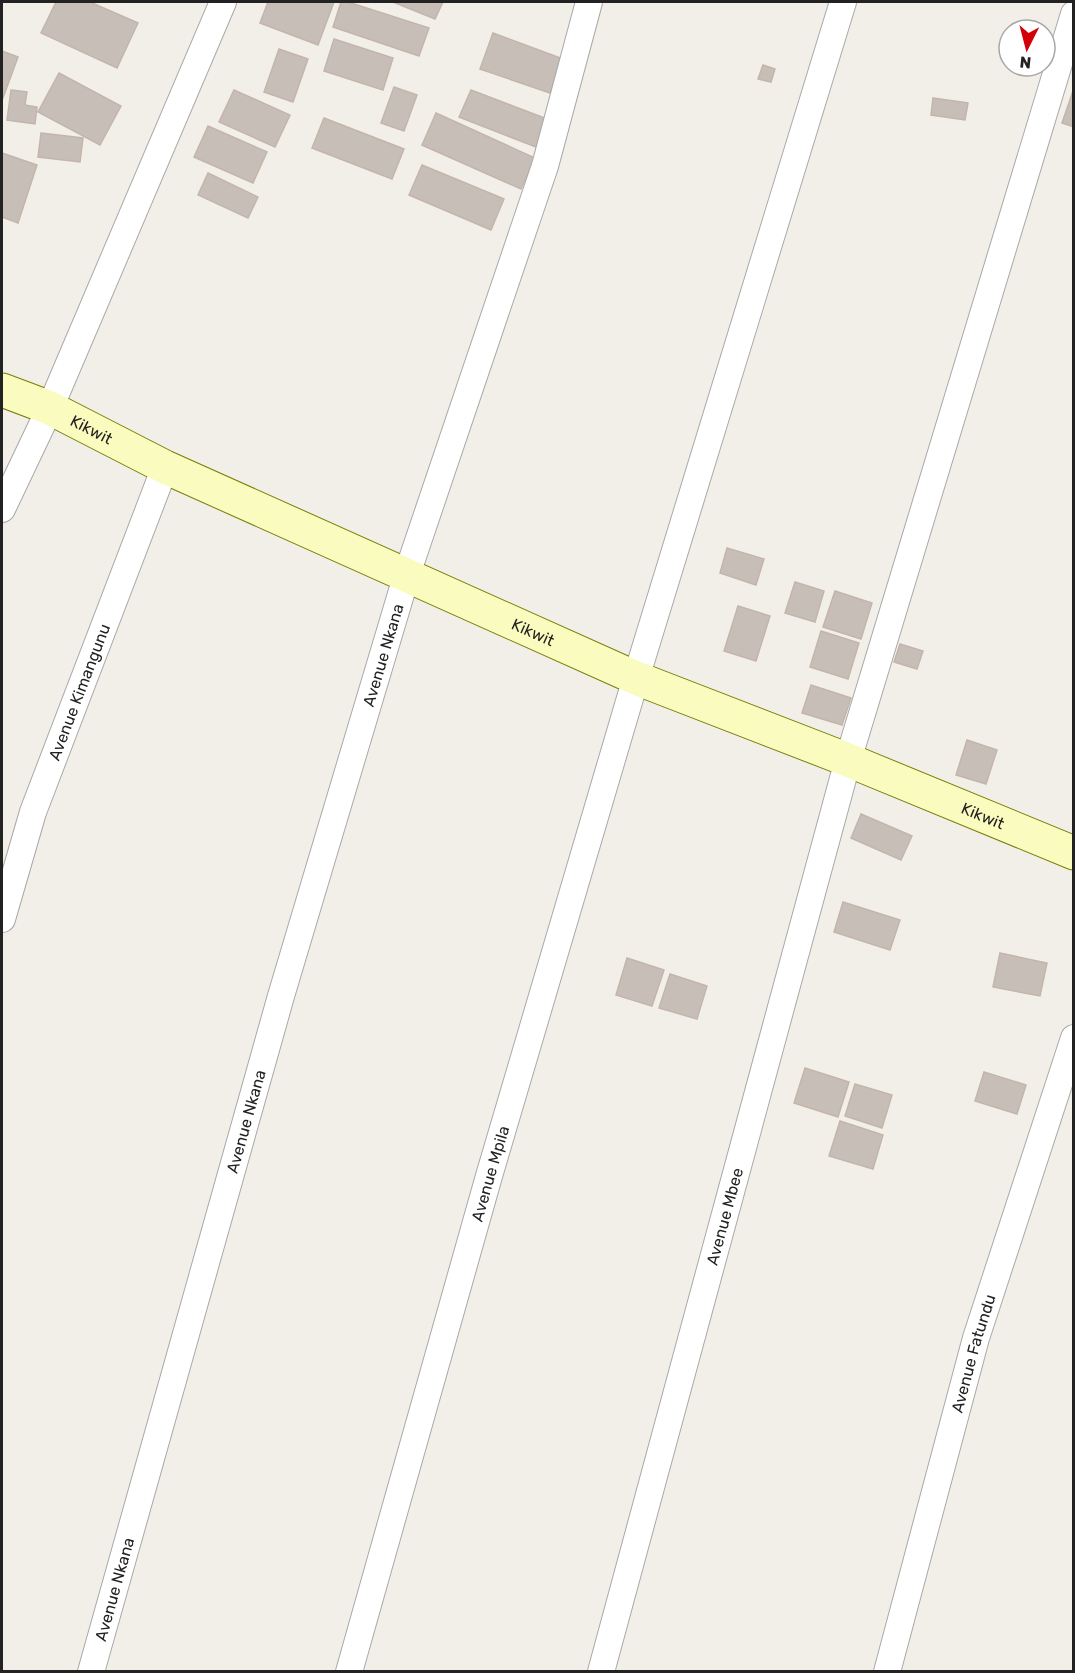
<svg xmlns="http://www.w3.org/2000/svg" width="1075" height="1673" viewBox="0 0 1075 1673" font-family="Rubik,sans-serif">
	<rect width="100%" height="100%" fill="#f2efe9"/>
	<path fill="#c7beb8" stroke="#c4b5ab" stroke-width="1.5" d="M56,2H90L138,23L117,68L41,33Z
		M268,2H334L318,45L260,23Z
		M341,2H348L429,28L419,56L333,27Z
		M393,2H443L435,19Z
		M493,33L563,59L550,93L480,69Z
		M334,39L393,58L383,90L324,71Z
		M279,49L308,59L293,102L264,92Z
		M2,51L18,57L3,98L2,97Z
		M763,65L775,69L771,82L758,79Z
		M59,73L121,106L100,145L38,112Z
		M394,87L417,95L404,131L381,123Z
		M1074,88V127L1062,123Z
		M11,90L27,92L25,105L37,107L35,124L7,120Z
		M234,90L290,115L275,147L219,122Z
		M471,90L547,119L536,147L459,117Z
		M933,98L968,103L965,120L931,115Z
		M436,113L535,158L521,189L422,145Z
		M324,118L404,149L392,179L312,148Z
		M208,126L267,152L253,183L194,157Z
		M41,133L83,138L80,162L38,157Z
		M2,153L37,165L18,223L2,217Z
		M422,165L504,199L491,230L409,195Z
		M208,173L258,197L248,218L198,195Z
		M727,548L764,559L756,585L720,573Z
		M795,582L824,591L815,622L785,613Z
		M835,591L872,603L861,639L823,627Z
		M738,606L770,616L756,661L724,651Z
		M821,631L859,643L848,679L810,667Z
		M900,644L923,651L917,669L894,662Z
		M811,685L851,698L842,725L802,713Z
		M967,740L997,750L986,784L956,775Z
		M861,814L912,836L901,860L851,838Z
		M843,902L900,920L890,950L834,932Z
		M1000,953L1047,963L1040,996L993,987Z
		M627,958L664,970L652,1006L616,995Z
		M670,974L707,986L697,1019L659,1008Z
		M805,1068L849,1082L838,1117L794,1103Z
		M984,1072L1026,1085L1017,1114L975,1101Z
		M855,1084L892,1095L882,1128L845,1116Z
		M840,1121L883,1135L873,1169L829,1156Z"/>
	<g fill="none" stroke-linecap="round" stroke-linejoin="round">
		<defs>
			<g id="minor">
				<path d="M2,509L50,408L223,2"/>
				<path id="s1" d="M2,919L33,812L165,467"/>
				<path id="s2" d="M91,1672L281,996L407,574L545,166L589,2"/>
				<path id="s3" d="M349,1672L489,1176L636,678L843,2"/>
				<path id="s4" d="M601,1672L848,760L1074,14"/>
				<path id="s5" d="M887,1672L976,1338L1074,1038"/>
			</g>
			<g id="secondary">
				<path id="s6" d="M2,390L50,408L165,467L636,678L848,760L1074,853"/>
			</g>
		</defs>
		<use href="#minor" stroke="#a9a9a9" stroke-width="28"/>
		<use href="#secondary" stroke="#767f03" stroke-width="35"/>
		<use href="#minor" stroke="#fff" stroke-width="26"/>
		<use href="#secondary" stroke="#fafbbe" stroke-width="33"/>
	</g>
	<g text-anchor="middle" stroke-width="5" stroke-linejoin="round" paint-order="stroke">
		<g font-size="16" fill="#222" stroke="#fff">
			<text dy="6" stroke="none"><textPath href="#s6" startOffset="98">Kikwit</textPath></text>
			<text dy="6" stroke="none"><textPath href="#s6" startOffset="584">Kikwit</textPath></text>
			<text dy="6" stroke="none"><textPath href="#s2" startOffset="1058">Avenue Nkana</textPath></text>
			<text dy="6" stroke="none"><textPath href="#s1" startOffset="240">Avenue Kimangunu</textPath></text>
			<text dy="6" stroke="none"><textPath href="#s6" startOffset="1070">Kikwit</textPath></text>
			<text dy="6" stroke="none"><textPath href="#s2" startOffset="572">Avenue Nkana</textPath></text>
			<text dy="6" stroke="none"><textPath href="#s3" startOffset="518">Avenue Mpila</textPath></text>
			<text dy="6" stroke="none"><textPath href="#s4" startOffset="472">Avenue Mbee</textPath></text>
			<text dy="6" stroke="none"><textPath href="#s5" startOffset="330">Avenue Fatundu</textPath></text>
			<text dy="6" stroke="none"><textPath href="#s2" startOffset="86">Avenue Nkana</textPath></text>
		</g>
	</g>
	<rect width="1075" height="1673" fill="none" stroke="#222222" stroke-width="6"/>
	<g transform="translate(1027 48) rotate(186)"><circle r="28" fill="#ffffff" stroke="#a7a7a7" stroke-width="1.5"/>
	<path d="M0-4.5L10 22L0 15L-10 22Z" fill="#d40008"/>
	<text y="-9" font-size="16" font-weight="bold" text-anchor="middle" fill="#222222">N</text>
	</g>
</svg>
